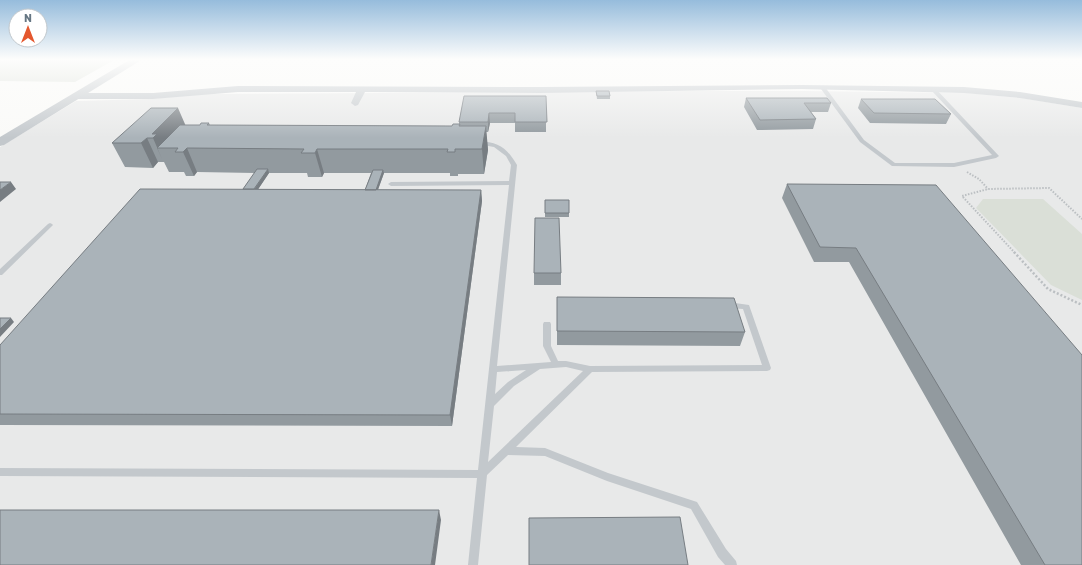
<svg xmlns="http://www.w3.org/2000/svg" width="1082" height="565" viewBox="0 0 1082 565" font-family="Rubik,sans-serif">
	<rect width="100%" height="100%" fill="#fafaf8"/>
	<path fill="#e8e9e9" d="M688,91H804L967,93L1022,98L1082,108V565H0V147L76,101L150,99L215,93L216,94Z"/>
	<path fill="#dadfd7" d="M15,59H116L75,82L0,81V61Z
		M983,199H1043L1082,234V300L1051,285L976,208Z"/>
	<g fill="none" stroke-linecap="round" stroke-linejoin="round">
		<path stroke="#bbbfc2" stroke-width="2" stroke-dasharray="1.5 1.5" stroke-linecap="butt" d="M967,172L979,179L988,189
			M1015,253L962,196L988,189L1049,188L1082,219"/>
		<path stroke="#bbbfc2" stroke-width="2.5" stroke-dasharray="2 2" stroke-linecap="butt" d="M1014,252L1048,289L1082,305"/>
		<path fill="#c3c8cc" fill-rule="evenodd" d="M821,87H825L864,140L895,163H954L992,155L931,90V89L933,88H935L999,156L996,158L954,167L892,166L860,142L821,89Z
			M479,141C499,142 507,148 517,165L497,366L551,362L543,346V324L544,322H550L551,324V346L558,361H566L590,366L762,365L743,309L728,308L724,305L728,302L749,305L771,368L770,370L767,371L592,372L516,447L545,448L608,473L697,502L726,549L736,561L737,565H725L718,557L691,509L607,481L545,456L508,455L487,475L478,565H468L477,478L0,476V468L478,470L509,185L391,186L388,184L391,182L509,181L511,165L506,156L494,147L477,144V142ZM566,367L583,371L488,462L494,406L514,386L540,369ZM526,370L508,382L495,394L497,372Z
			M50,223L52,224L53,225L52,226L2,275H0V269L48,224Z"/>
		<path fill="#c3c8cc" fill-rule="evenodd" d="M802,85L964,87L1020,92L1082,102V108L1020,98L964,93L802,89L540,93L365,92L358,105L355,106L351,103L356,92H238L153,99H75L71,96L75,93H153L238,86L540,87Z"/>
		<path fill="#c3c8cc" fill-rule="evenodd" d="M131,59H143L4,145L0,146V137Z"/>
	</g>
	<path fill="#929a9f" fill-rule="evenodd" d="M596,91L610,96V99H597Z
		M546,96V132H515V123H490L488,132H486L488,150L484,174H458V176H450V173H384L378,190H481L482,201L452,426L0,425V345L243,189L255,173L197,172L194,176H186L184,172H169L164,162H158L153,168L125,167L112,143L185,125H200L209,123L210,125L452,126L459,124V122ZM269,173H307L308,177H322L324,173H371L365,190L258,189Z
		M746,98L831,103L828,112H811L816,119L813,129L757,130L744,107Z
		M861,99L951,114L946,124L870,123L858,108Z
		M787,184L1082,355V565H1021L849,262H814L782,198Z
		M545,200L569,213V217H545Z
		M534,273H561V285H534Z
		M557,297L745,332L740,346L557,345Z"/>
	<path fill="#777d82" d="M178,108L188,131L157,148L162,159L153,138L152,134Z
		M489,113L490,123L488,132V122Z
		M486,126L488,150L484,174L482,149Z
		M147,138L158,162L153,168L141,143Z
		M187,148L197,172L194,176L183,152Z
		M317,149L324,173L322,177L315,153Z
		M268,169L269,173L251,200L250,196Z
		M383,170L384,173L374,200L373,197Z
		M11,182L16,189L0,202V190Z
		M481,190L482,201L452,426L450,415Z
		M11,318L14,322L0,337V329Z
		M439,510L441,520L435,565H431Z"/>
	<path fill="#aab3b9" stroke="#777d82" d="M596,91H609L610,96H597Z
		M464,96H546L547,122H515V113H489L488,122H459Z
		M746,98H827L831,103H804L816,119L760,120Z
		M861,99H935L951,114L874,113Z
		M151,108H178L152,134H157L153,138H147L141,143H112Z
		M201,123H209L207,125L452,126L453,124H460L459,126H486L482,149H455V152H447L448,149H317L315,153H301L304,149L187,148L183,152H175L178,148H157L180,125H200Z
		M257,169H268L254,189H243Z
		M373,170H383L376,190H365Z
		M0,182H11L0,190Z
		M787,184L936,185L1082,355V565H1045L856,248L820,247Z
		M140,189L481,190L450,415L0,414V345Z
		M545,200H569V213H545Z
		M535,218H559L561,273H534Z
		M557,297L734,298L745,332L557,331Z
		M0,318H11L0,329Z
		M0,510H439L431,565H0Z
		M680,517L688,565H529V518Z"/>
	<linearGradient id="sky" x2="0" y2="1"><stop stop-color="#96bcdc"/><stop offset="0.43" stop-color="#fdfdfc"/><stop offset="1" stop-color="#fdfdfc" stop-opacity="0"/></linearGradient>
	<rect width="1082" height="138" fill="url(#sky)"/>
	<g transform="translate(28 28)"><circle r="19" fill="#ffffff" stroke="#c1c8cd"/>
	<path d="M0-3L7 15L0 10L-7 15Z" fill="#e4572e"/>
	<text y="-6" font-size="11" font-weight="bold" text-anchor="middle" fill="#657683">N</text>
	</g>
</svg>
